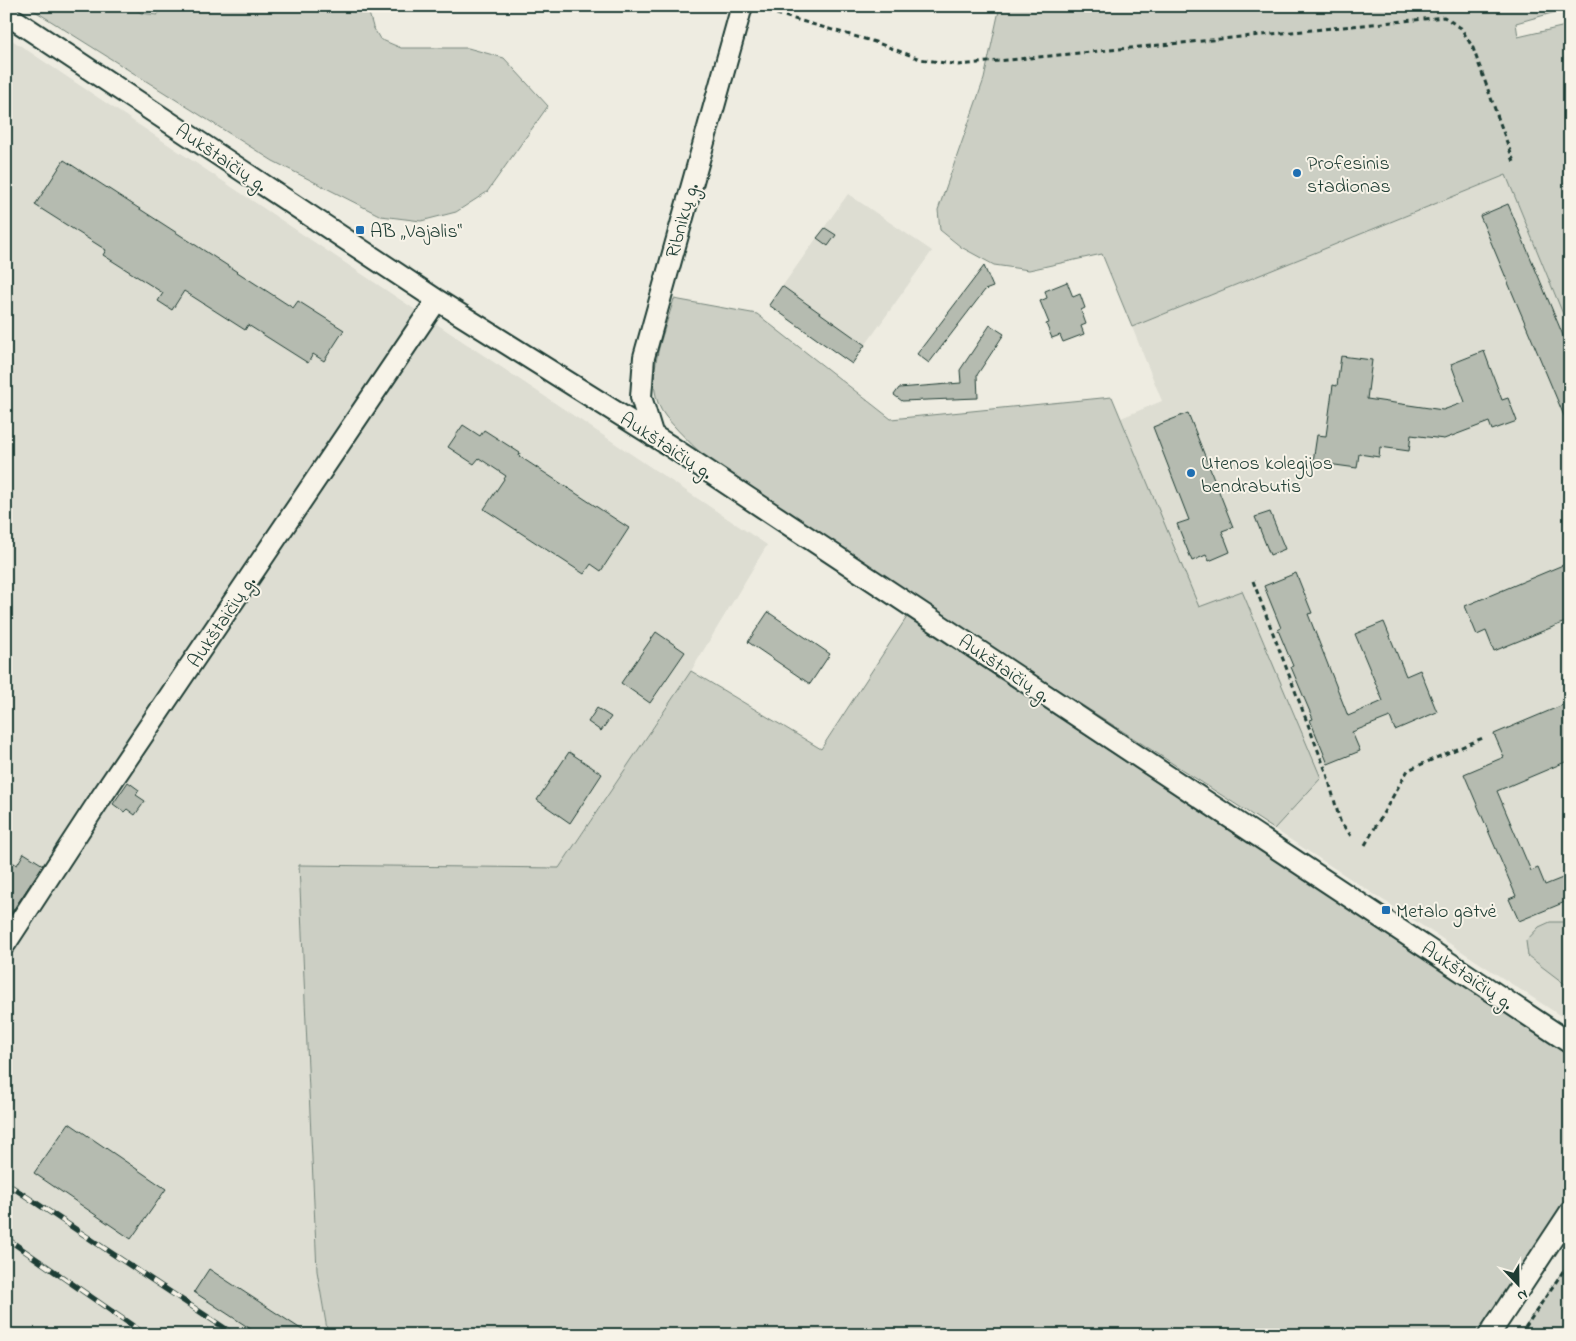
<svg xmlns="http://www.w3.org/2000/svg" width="1576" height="1341" viewBox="0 0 1576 1341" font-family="'Indie Flower',sans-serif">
	<rect width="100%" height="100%" fill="#eeece1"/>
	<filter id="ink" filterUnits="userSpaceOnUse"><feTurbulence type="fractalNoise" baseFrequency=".02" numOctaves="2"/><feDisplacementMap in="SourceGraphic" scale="10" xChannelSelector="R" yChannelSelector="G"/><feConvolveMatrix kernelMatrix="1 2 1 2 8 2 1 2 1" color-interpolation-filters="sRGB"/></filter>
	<g filter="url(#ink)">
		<path fill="#ddddd2" d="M6,36L767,545L691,671L559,868L299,865L317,1271L328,1335H6Z
			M1506,175L1570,331V1022L1274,829L1321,777L1242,591L1199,608L1121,418L1162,401L1132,327Z
			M848,194L932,251L852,364L769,305Z"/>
		<path fill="#cccfc4" stroke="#76867c" d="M27,6H130L141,13L157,15L167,6H367L373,27L380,39L401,48H468L504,58L548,106L487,192L456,212L421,221L381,216L273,161Z
			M1000,6H1570V8L1516,23L1518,37L1570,25V331L1506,175L1132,327L1102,254L1029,270L994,265L961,247L940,230L938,210L984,79Z
			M674,299L757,314L891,419L1112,397L1199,607L1242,591L1321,778L1274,829L718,470C701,453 682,436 666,417C640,385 664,334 674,299Z
			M907,617L1570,1056V1193L1479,1335H328L317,1271L299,865L559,868L691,671L821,749Z
			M1550,922H1570V988L1528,956L1526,941L1539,927Z
			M1570,1260V1335H1519Z"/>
		<path fill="#b5bbb0" stroke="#1f3d34" d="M64,160L293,308L298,301L344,330L324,361L313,354L308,363L248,325L245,330L184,291L172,310L158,301L163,293L103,255L106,250L35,205Z
			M1508,204L1570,352V430L1480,216Z
			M825,228L836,235L828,246L817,238Z
			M984,266L993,287L985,290L929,363L917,354Z
			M1067,282L1073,297L1080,294L1085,308L1081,310L1086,324L1081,326L1084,334L1063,342L1060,335L1052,338L1046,324L1049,323L1040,301L1047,298L1045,291Z
			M782,286L865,345L852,364L769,305Z
			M990,325L1004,334L977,375L978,398L902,401L894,395L899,388L961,383L960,370Z
			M1484,351L1502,400L1508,398L1517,421L1492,430L1489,422L1444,439L1411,435L1409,451L1380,447L1379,457L1359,454L1357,468L1313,462L1317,435L1326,436L1333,385L1337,386L1341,356L1372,360L1367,399L1443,410L1465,402L1451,364Z
			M1188,413L1233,527L1222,531L1230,552L1209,561L1206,555L1192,561L1177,524L1189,520L1153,427Z
			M463,425L480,436L484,430L520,453L519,456L629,528L601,571L591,564L584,574L484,509L506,476L479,458L474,464L448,447Z
			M1270,512L1285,549L1270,555L1255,517Z
			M1570,562V620L1494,651L1486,631L1477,635L1465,606Z
			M1296,573L1312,613L1308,614L1348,716L1383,701L1355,634L1384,622L1406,676L1420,670L1437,712L1395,730L1390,717L1352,732L1360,751L1328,764L1310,720L1313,719L1291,667L1293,666L1278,630L1281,628L1264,586Z
			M768,612L830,654L810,684L748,642Z
			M656,632L685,652L650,703L621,683Z
			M1570,702V760L1497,791L1531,871L1538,868L1545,885L1570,875V900L1519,921L1509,899L1516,896L1464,774L1504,757L1494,734Z
			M597,708L611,717L601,731L588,722Z
			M569,752L602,774L570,823L537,800Z
			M128,782L139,790L136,795L145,801L135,815L127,809L124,812L113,804Z
			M24,853L43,865L6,921V858L17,865Z
			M69,1123L166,1189L131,1239L34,1173Z
			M209,1269L310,1335H260L194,1292Z"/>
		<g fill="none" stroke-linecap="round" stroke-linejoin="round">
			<defs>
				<path id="minor" d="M6,14L437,300L670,446L1570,1043
					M653,436L641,397L644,357L742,6
					M6,943L102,796L437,300
					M1489,1335L1570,1212"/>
			</defs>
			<use href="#minor" stroke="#1f3d34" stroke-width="24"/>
			<path stroke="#1f3d34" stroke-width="3" stroke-dasharray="5 4" stroke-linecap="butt" d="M759,9L875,42L920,59L958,65L1444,17L1461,28L1473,48L1514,162
				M1253,581L1327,774L1340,821L1351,836
				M1365,845L1408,770L1485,737
				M1520,1335L1570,1261"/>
			<use href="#minor" stroke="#f7f3e8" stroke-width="20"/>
			<defs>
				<path id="rail" d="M6,1183L235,1335
					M6,1238L146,1335"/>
			</defs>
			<use href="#rail" stroke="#1f3d34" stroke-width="5.5"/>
			<use href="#rail" stroke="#f7f3e8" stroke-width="4" stroke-dasharray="11" stroke-linecap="butt"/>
		</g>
	</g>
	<g fill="#1f6fb2" stroke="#f7f3e8" stroke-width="2">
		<circle cx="1297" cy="173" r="5"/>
		<rect x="355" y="225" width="10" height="10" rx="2.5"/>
		<circle cx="1191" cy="473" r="5"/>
		<rect x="1381" y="905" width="10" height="10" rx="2.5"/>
	</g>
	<g text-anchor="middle" stroke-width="4" stroke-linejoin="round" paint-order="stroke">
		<g font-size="20" fill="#1f3d34" stroke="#f7f3e8">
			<text transform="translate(222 157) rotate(34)" y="7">Aukštaičių g.</text>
			<text transform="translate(681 220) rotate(-74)" y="7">Ribnikų g.</text>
			<text transform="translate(667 445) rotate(33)" y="7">Aukštaičių g.</text>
			<text transform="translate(221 621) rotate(-56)" y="7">Aukštaičių g.</text>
			<text transform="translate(1005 668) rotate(34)" y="7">Aukštaičių g.</text>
			<text transform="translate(1468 975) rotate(34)" y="7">Aukštaičių g.</text>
		</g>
		<g font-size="20" fill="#1f3d34" stroke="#f7f3e8" text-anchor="start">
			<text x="1307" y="169">Profesinis<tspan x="1307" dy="23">stadionas</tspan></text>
			<text x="370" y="237">AB „Vajalis“</text>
			<text x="1201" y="469">Utenos kolegijos<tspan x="1201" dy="23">bendrabutis</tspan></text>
			<text x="1396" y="917">Metalo gatvė</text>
		</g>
	</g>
	<rect width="1576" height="1341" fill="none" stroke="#f7f3e8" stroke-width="25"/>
	<rect x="12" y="12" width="1551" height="1316" fill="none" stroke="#1f3d34" stroke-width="2" filter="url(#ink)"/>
	<g transform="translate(1518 1284) rotate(158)" stroke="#f7f3e8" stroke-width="4" paint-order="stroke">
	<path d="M0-4L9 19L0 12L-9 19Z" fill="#1f3d34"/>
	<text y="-8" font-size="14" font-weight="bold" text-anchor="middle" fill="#1f3d34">N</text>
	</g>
</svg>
